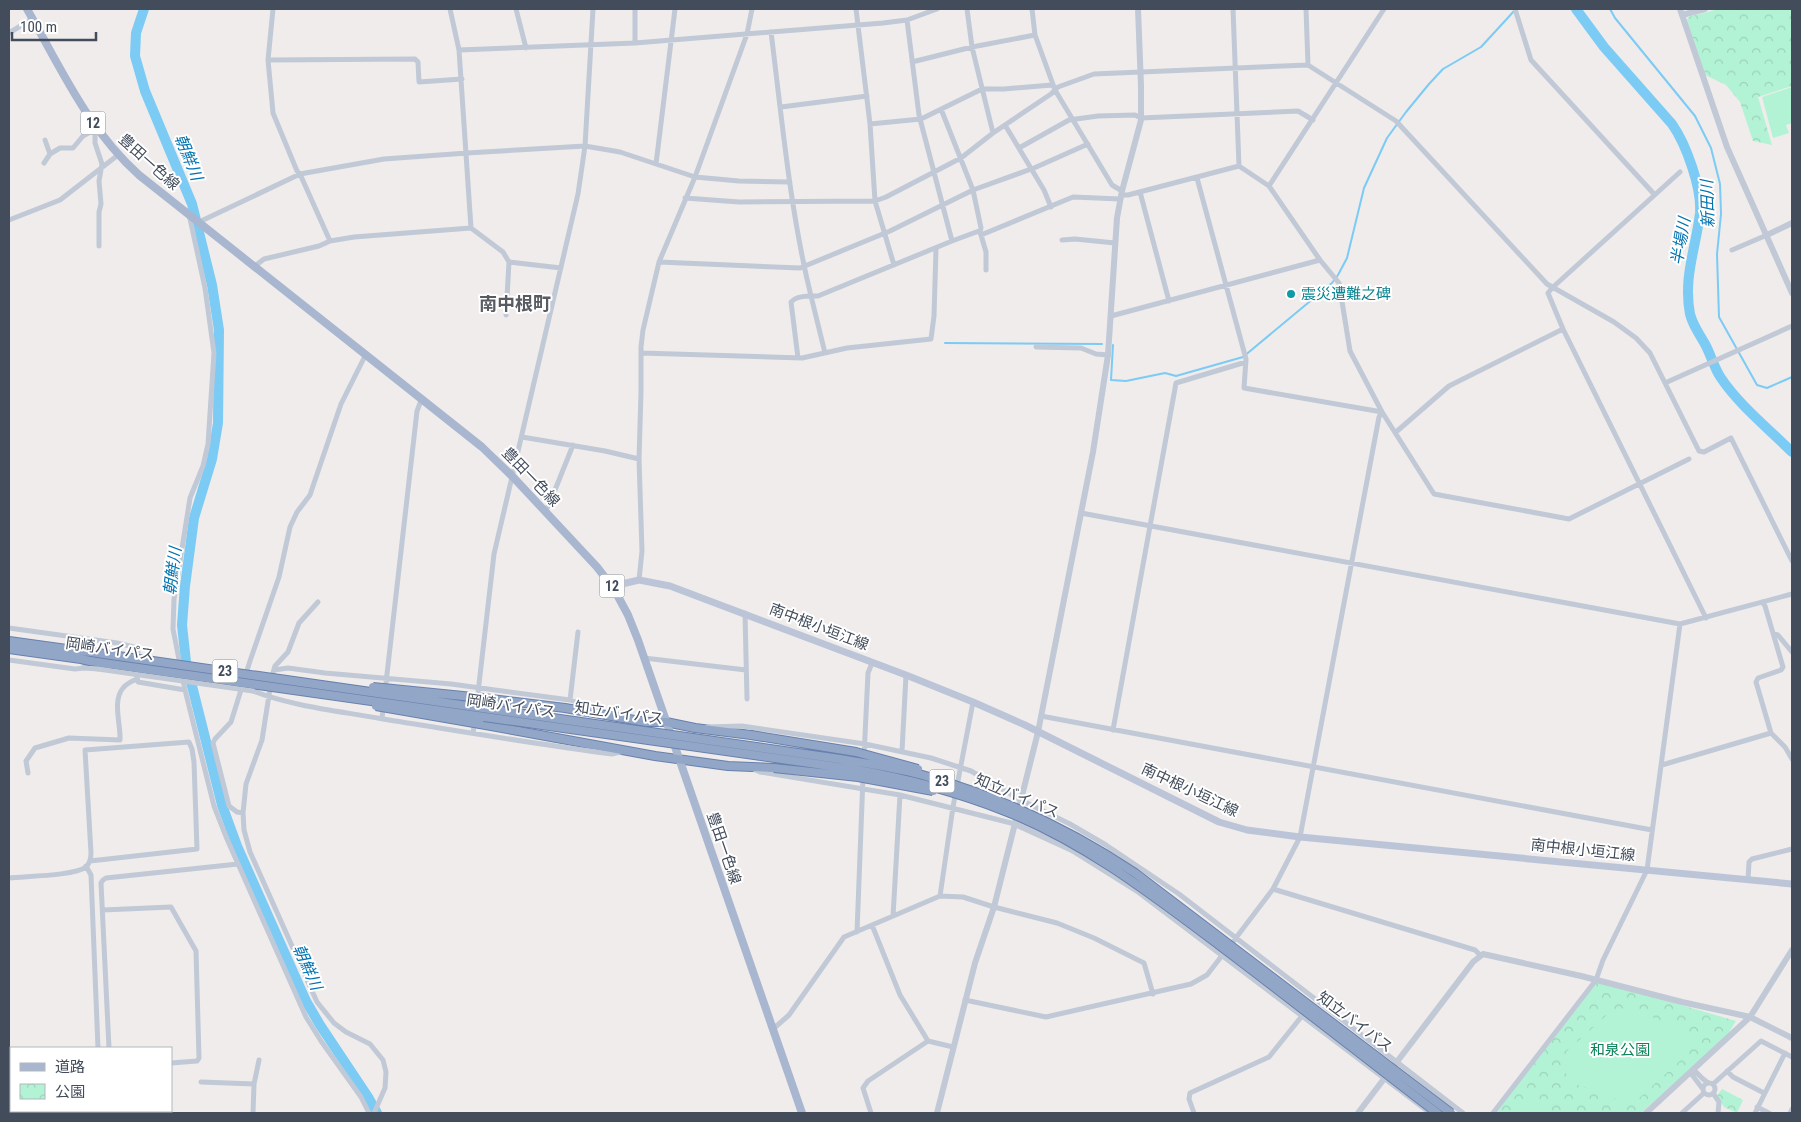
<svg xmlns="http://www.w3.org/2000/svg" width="1801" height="1122" viewBox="0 0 1801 1122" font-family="'Roboto Condensed','Noto Sans JP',sans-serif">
	<defs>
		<pattern id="park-crowns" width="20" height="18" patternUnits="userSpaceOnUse" patternTransform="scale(1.25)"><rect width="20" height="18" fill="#b3f3d5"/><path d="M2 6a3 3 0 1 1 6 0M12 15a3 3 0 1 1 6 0" fill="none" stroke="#9bd2b9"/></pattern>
	</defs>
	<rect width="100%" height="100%" fill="#efeceb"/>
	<path fill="url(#park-crowns)" d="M1719,9H1792V86L1758,97L1772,145L1753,141L1740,102L1726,85L1705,75L1687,20L1688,17Z
		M1596,980L1736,1021L1726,1037L1641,1113H1496Z
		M1722,1089L1743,1100L1737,1113L1724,1107L1717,1096Z"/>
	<path fill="#b3f3d5" d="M1792,87V123L1786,125L1789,133L1773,138L1762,97Z
		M1620,1008L1650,1016L1686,1034L1690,1046L1684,1057L1637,1100L1622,1101L1570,1082L1564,1069L1566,1052L1608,1014Z
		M1527,1093L1530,1095L1552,1113H1513Z"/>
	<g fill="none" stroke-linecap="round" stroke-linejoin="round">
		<path stroke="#7bcbf5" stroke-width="2" d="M1610,9L1615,18L1695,116L1711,148L1720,184L1721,214L1717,254L1719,317L1757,385L1767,388L1792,377
			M945,343L1102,344
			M1113,345L1111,380L1126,381L1165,373L1176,376L1243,357L1332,283L1338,275L1347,258L1364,188L1387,138L1406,112L1429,84L1443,69L1481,47L1515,10"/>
		<path stroke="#7bcbf5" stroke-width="10" d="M144,9L136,33L135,56L145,91L192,204L212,285L219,330L218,423L212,459L194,518L185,586L182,625L186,662L222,805L237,846L306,1001L320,1025L368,1097L377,1113
			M1576,9L1604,47L1672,124C1686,144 1702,188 1700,213C1696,248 1683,277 1690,314C1693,326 1699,333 1705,344C1711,355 1714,368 1721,378C1740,406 1768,428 1792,452"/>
		<defs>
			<path id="trunk" d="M9,641L81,651
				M9,649L81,659
				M91,652L111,655
				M90,661L110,664
				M483,698L565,708L646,722H666L695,728L751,735
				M480,724L655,756L728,766L774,768"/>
		</defs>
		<use href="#trunk" stroke="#6880ad" stroke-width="10"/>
		<path stroke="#c0c9d5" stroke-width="5" d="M273,9L268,60L273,113L297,171L300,174L330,241
			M450,9L459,50L471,228
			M516,9L526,48
			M635,9V43
			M856,9L870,124L875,201L894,265
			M967,9L972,47L993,133
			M1032,9L1035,35L1055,90L1112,185L1122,191
			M1233,9L1239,166
			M1306,9L1308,65
			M1515,9L1531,60L1654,194
			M771,32C782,119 790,211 811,296H818L952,241L919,115L907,20
			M9,33L32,19
			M459,50L635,43L883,23L907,20L937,9
			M268,60L415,59L418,62L419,82L462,79
			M912,62L972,47L1035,35
			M781,107L867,96
			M941,109L973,190L981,228L980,232
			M870,124L921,119L982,89H1004L1052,85
			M1005,125L1044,190L1051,207
			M95,127V143L102,164L99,181L101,204L99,212V246
			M45,140L50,154L60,148H73L83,136L94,130
			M1019,148L1069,120L1098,116L1135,115L1141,118L1298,111L1313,120
			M44,163L50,154
			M656,164L675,9
			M1680,172L1552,288L1548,293L1563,329L1706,618
			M1197,178L1246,359L1244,388L1382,412
			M1269,186L1384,9
			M1140,192L1169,301
			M1121,195H1128L1239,166L1269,186L1320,260L1339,283L1350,351L1382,412L1434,494L1569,519L1689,459
			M685,198L739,202L875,201L886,197L961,158L993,133L1051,94L1058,87L1094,74L1308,65L1396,121L1547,284L1614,322L1636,338L1650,353L1699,451L1704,452L1731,438L1792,561
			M189,214L205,288L214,353L208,444L203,466L190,498L174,599L173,629L185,690L214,806L227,839L306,1017L321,1041L361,1097L369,1113
			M9,220L60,200L118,155
			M199,222L300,174L384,159L467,153L585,146L620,152L695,177L739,181L790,182
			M981,235L986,252V270
			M1062,240L1075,239L1115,243
			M952,241L979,231L981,235L1073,197L1120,199
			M1732,250L1767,235
			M509,262L561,268
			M659,262L800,268L890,231L973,190L1034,168L1088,144
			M255,266L264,259L319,246L330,241L354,237L471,228L503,252L509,262L506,315
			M1111,316L1320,260
			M1036,347L1081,348L1096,354L1108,355
			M641,353L802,358L847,348L931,339L934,316L936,249
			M798,358L791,302C795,297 805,296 811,296L825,353
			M1665,383L1792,326
			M1396,432L1449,386L1563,329
			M522,437L605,451L639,459
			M545,511L549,505L573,445
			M1081,513L1680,624L1792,594
			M639,580L642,551L639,459L641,392V347L643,330L659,262L695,177L747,34L752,9
			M318,602L299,623L288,652L275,666L272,676L262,740L246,784L243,813L244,830L250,852L317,1002L334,1023L346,1032L370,1044L383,1060L386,1072L385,1088L374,1113
			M1762,602L1765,606L1783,667L1781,670L1758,678L1756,682L1771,733L1785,747L1792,759
			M745,613L747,699
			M9,628L117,643L138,648L137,677L138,682L185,690
			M1773,633L1778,635L1792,652
			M644,658L746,670
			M9,660L75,669L84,668L89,640
			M84,668L98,669
			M274,670L288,668L325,673L451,684L570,700L581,704L593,713
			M253,691C295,707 340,711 383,719C459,731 535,744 612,754L624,751
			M570,700L578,632
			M476,710L494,554L578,194L585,146L593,9
			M1041,716L1652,830
			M382,718L417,411L422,398
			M707,727L742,726L865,744L931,758L971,771L1021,800L1070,824L1106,845L1179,894L1463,1113
			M1113,730L1176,383L1246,362
			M473,733L475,721
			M902,751L906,675
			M864,756L868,673L872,663
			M1662,765L1771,733
			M754,769L760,772L900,795L1015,824
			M28,773L26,761L35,748L69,738L120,740C121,725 112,701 123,688C126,684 132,681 137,679
			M243,813L237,812L229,806L213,743L215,739L231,722L250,661L279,577L290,527L297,512L310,495L313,486L341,404L366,354
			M86,866L91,875L98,1048
			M9,878C26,876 74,876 86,867C90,863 91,858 91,853L85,750L189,742L192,749L194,762L197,849L90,861
			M1748,880L1749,862L1752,859L1792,849
			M1273,889L1475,950L1480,955
			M940,896L953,807L973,702
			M103,910L171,907L196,951L199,1058L197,1061L171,1063
			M893,916L900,795
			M872,925L900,995L928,1041
			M857,932L863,777
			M1229,947L1273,889L1300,837L1379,417L1382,412
			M965,1000L1046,1017L1191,984L1207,975L1224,953
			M773,1029L789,1015L844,937L940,896L963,897L994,907L1057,923L1094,938L1144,963L1153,994
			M109,1048L101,883L103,880L106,878L238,864
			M1693,1069L1702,1078L1708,1083
			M1727,1071L1733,1077L1764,1093
			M1690,1072L1702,1088
			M201,1082L254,1084
			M1703 1089a6 6 0 1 1 12 0a6 6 0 1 1-12 0Z
			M1713,1084L1761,1041L1792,1057
			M1713,1093L1719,1102L1718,1113
			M9,1094H11
			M1757,1107L1769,1113
			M111,1111V1113
			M253,1113L254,1084L259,1060
			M871,1113L863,1088L868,1081L928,1041L953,1047
			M1194,1113L1189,1099L1190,1093L1269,1057L1302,1016
			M1493,1113L1596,980L1603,960L1647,870L1680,624
			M1682,1113L1704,1093
			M1755,1113L1785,1053
			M1790,1113L1792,1109"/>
		<path stroke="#c0c9d5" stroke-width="6" d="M1680,9L1727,147L1792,293
			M1682,15L1705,9
			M1767,235L1792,223
			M1015,824L1072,850L1139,892L1431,1113
			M937,1113L975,963L994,907L1038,732L1093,452L1108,355L1117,218L1122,191L1141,120V86L1138,9
			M1358,1113L1473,962L1483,954L1581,976L1682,1002L1750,1017L1792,1038
			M1646,1113L1750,1017L1792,950"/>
		<path stroke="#bcc5d8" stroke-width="7" d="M614,589L622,584L639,580L670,586L906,675L973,702L1025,725L1219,822L1247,830L1300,837L1792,884"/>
		<path stroke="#a8b6cf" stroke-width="8" d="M27,9C61,68 87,128 139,175L482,447L513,477L597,567L614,589L628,615L638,640L802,1113"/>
		<use href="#trunk" stroke="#92a6c8" stroke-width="8"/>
		<defs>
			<path id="trunk-bridge" d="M81,651L91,652
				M111,655L840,759C870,764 900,768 929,777C1002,798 1071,830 1135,873L1451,1113
				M81,659L90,661
				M110,664L852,769C904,778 955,791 1005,811C1084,842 1151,894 1219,945C1292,1000 1364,1057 1437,1113
				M373,687L483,698
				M376,706L480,724
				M751,735L856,752L918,769
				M774,768L858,777L933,791"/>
		</defs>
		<use href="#trunk-bridge" stroke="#6880ad" stroke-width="10" stroke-linecap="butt"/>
		<path stroke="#c0c9d5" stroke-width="5" d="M98,669L253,691"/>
		<use href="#trunk-bridge" stroke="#92a6c8" stroke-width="8"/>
	</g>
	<circle fill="#0f9aa8" stroke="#fff" stroke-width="2" cx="1291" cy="294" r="5"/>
	<g text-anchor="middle" stroke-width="4" stroke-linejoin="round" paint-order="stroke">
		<g fill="#fff" stroke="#7b828c" stroke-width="1">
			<rect x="80.5" y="111.5" width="25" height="23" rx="4"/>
			<rect x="599.5" y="574.5" width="25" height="23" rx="4"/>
			<rect x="212.5" y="659.5" width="25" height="23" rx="4"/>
			<rect x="929.5" y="769.5" width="25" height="23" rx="4"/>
		</g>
		<g font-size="14" font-weight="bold" fill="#424c5b">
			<text x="93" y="128">12</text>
			<text x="612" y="591">12</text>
			<text x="225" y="676">23</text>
			<text x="942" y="786">23</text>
		</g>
		<g font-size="15" fill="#424c5b" stroke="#fff">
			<text transform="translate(149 162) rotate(42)" y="5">豊田一色線</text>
			<text transform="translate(531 477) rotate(46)" y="5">豊田一色線</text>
			<text transform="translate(819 627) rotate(21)" y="5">南中根小垣江線</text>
			<text transform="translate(110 649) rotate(8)" y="5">岡崎バイパス</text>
			<text transform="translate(511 706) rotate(8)" y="5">岡崎バイパス</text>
			<text transform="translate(619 713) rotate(8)" y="5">知立バイパス</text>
			<text transform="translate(1190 790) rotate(25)" y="5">南中根小垣江線</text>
			<text transform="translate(1017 796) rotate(23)" y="5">知立バイパス</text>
			<text transform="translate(724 848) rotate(71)" y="5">豊田一色線</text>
			<text transform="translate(1583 850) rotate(6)" y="5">南中根小垣江線</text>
			<text transform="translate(1355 1022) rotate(37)" y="5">知立バイパス</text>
		</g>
		<g font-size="15" fill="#0d838f" stroke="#fff" text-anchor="start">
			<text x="1301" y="299">震災遭難之碑</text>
		</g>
		<g font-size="15" fill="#0c8358" stroke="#fff">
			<text x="1620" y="1055">和泉公園</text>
		</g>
		<g font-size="16" font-style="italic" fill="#0073b0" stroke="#fff">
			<text transform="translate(189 157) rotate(68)" y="6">朝鮮川</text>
			<text transform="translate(1707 204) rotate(-92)" y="6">新田川</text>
			<text transform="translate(1680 241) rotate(-80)" y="6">半場川</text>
			<text transform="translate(172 571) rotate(-83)" y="6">朝鮮川</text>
			<text transform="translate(308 967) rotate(66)" y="6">朝鮮川</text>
		</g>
		<g font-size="18" font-weight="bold" fill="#585b62" stroke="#fff">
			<text x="515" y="310">南中根町</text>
		</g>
	</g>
	<rect width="1801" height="1122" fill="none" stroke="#424c5b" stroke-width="20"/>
	<rect x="10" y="1047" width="162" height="65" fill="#ffffff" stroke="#b3b7bd"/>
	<rect x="20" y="1063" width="25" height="8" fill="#a8b6cf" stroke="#b3b7bd"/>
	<text x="55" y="1072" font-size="15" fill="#424c5b">道路</text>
	<rect x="20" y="1084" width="25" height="15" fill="url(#park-crowns)" stroke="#b3b7bd"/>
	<text x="55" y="1097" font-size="15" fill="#424c5b">公園</text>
	<path d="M12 32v8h84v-8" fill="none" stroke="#424c5b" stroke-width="2.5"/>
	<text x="20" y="32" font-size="15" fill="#424c5b" stroke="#ffffff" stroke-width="4" paint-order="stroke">100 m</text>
</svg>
